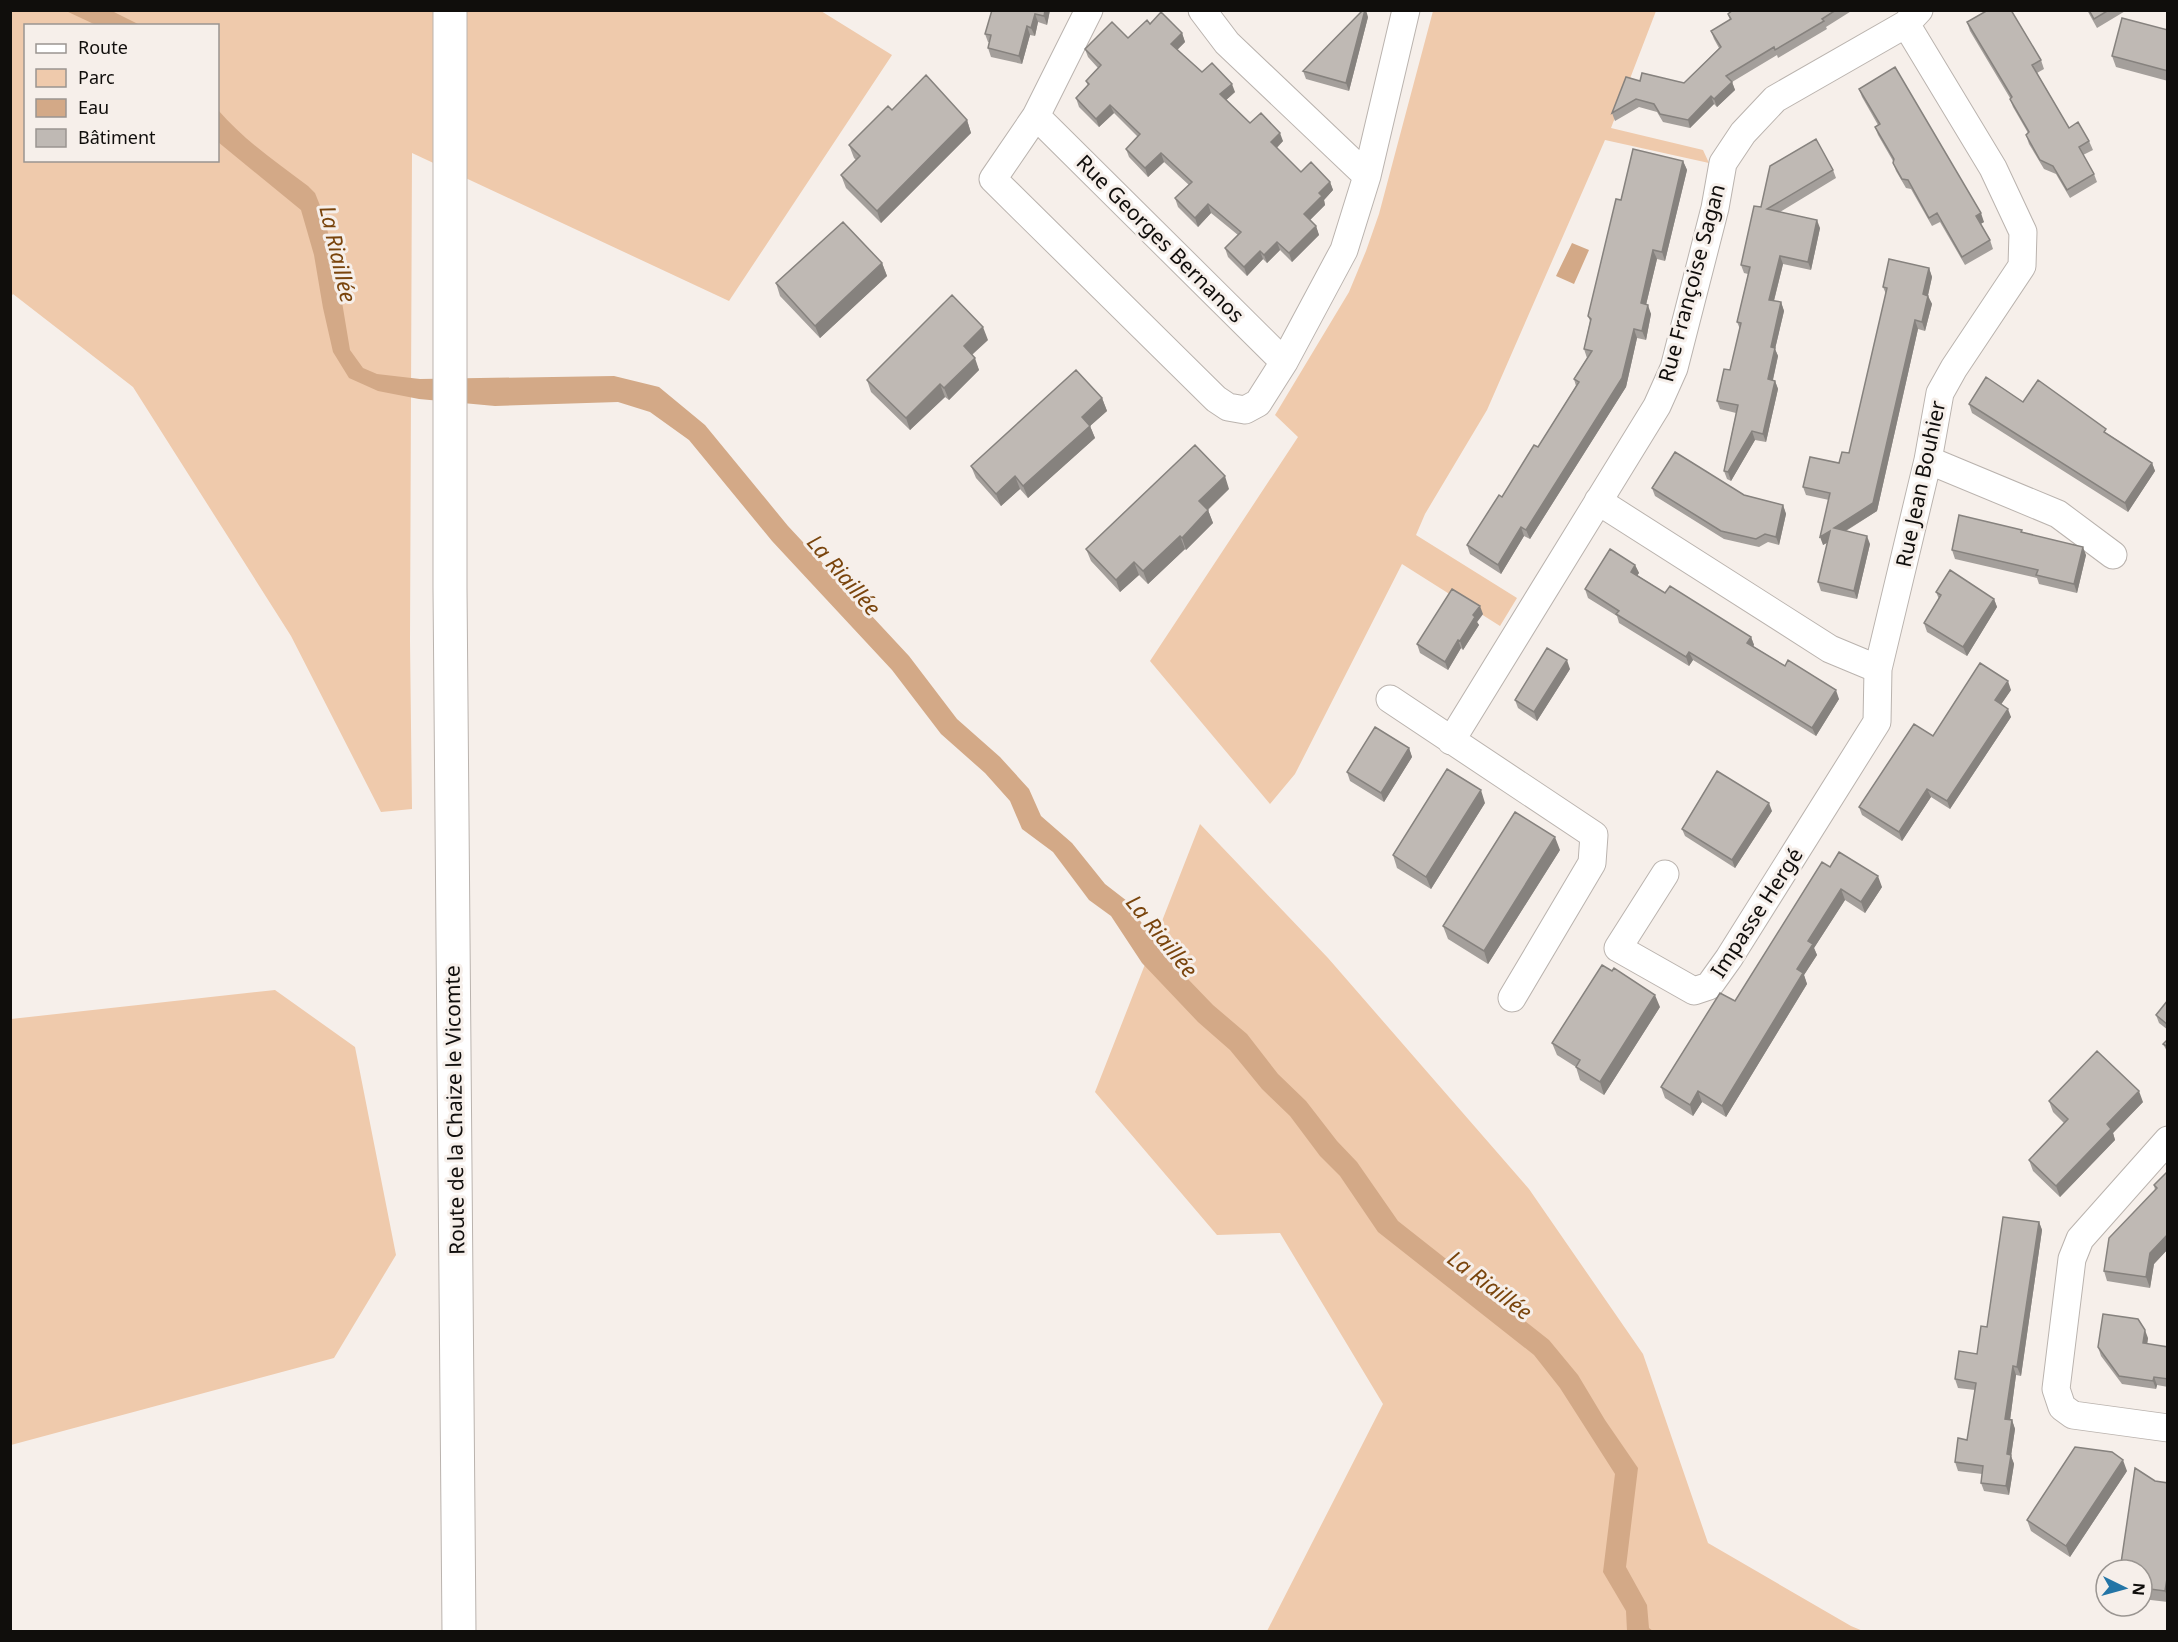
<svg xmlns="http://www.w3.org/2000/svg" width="2178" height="1642" viewBox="0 0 2178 1642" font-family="'Noto Sans',sans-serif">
	<rect width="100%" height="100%" fill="#f6efea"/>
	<path fill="#efcaac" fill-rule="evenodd" d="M11,11H821L892,55L729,301L412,153L410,641L412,809L381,812L291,636L133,387L13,294L11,297ZM26,26H218V160H26Z
		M1433,11H1656L1611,128L1703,150L1709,163L1605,140L1487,410L1425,514L1416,535L1517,598L1500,626L1402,564L1295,774L1270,804L1150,661L1298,437L1275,415L1349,292L1366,251L1379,214Z
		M1200,824L1328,958L1529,1189L1643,1354L1708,1543L1851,1626L1863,1631H1267L1383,1404L1280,1233L1217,1235L1095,1092Z
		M275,990L355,1047L396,1255L334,1358L11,1445V1019Z"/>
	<path fill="#d3a987" d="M66,11H112L140,25H96Z
		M218,110C244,140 276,162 308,186L315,193L323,213L335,260L350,350L363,368L377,374L420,379L614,376L659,387L705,425L788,526L909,656L957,719L1000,757L1029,789L1041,816L1072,843L1105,884L1127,901L1159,949L1213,1005L1247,1034L1278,1074L1306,1101L1337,1141L1357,1162L1398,1221L1549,1340L1578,1375L1605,1420L1638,1468L1626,1567L1647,1605L1649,1628L1653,1631H1627L1626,1611L1603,1572L1615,1474L1560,1388L1534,1355L1378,1232L1340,1176L1320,1156L1290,1116L1262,1089L1230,1050L1198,1022L1142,963L1111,916L1089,900L1053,852L1022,829L1010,801L985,773L941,734L892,670L772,541L689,440L650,412L618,402L495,406L419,399L378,391L349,378L333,352L323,308L314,255L301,210L218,142Z
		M1572,243L1589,250L1574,284L1556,276Z"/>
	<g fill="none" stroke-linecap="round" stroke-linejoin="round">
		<defs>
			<path id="minor" d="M1089,10L1036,116L993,179L1216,399L1228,407L1245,410L1258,403L1284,362L1344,250L1367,176L1406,10
				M1202,10L1227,43L1367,176
				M1036,116L1284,362
				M1928,460L2058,514L2113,555
				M1598,501L1830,649L1878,669L1928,460L1940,393L1954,368L2022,266L2023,232L1993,168L1906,24
				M1390,699L1594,835L1592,863L1512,998
				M1451,741L1657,406L1674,368L1715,208L1723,163L1743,133L1775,99L1906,24L1919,10
				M1665,874L1618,948L1694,991L1709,986L1729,958L1877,722L1878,669
				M2168,1140L2080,1239L2072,1259L2056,1389L2062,1407L2073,1415L2168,1428"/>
			<path id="secondary" d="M450,10V588L459,1632"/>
		</defs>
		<use href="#minor" stroke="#bab3ae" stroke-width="29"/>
		<use href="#secondary" stroke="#bab3ae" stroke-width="35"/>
		<use href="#minor" stroke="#fff" stroke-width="27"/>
		<use href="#secondary" stroke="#fff" stroke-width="33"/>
	</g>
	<path fill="#a49f9b" d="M992,10H1050L1047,25L1038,22L1035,36L1030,35L1022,64L991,57L988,48L990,42H988L985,34Z
		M1734,10H1853L1826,27L1827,29L1778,58L1777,55L1732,82L1735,90L1717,107L1714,104L1690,128L1663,122L1657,112L1639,107L1615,121L1612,113L1640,81L1684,83L1719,48L1714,39L1711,31L1730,20L1728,14Z
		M2087,10H2127L2097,28Z
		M1368,17L1349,91L1306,79L1303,71Z
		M1967,22L2041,60L2044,69L2037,73L2069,128L2089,141L2093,150L2083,155L2094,174L2097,182L2070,198L2056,174L2044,169L2029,144L2026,135L2028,133L2013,107L2010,99V98L1970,31Z
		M1150,24L1182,33L1185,42L1177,50L1202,72L1235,92L1226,100L1250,123L1283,141L1277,148L1301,172L1330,182L1333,190L1324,200L1325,205L1310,220L1316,226L1319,235L1292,262L1280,250L1267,263L1263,259L1247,276L1228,257L1225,248L1238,235L1211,213L1198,227L1178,207L1175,198L1189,185L1164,162L1148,177L1129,157L1126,149L1138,137L1114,113L1099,127L1079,107L1076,98L1088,86L1086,81L1098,68L1088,57L1085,49L1128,38Z
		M2168,30V81L2116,67L2112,56Z
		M1859,89L1984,222L1980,224L1990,240L1993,249L1965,265L1940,222L1932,226L1911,189L1906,188L1896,171L1893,163V161L1878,135L1875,127L1878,125L1862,97Z
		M892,110L967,120L971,133L881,223L846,188L841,175L856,160L854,158L849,145Z
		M1683,161L1687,170L1665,261L1657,259L1646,305L1651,314L1646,340L1637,338L1626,387L1530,539L1524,536L1501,574L1470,554L1467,545L1538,447L1576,386L1574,379L1587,358L1584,349L1590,321L1588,316L1621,200Z
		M1833,170L1836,178L1780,212L1820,228L1811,270L1783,264L1774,301L1781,302L1784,311L1775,349L1778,356L1773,380L1775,381L1778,389L1766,442L1755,440L1731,481L1727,479L1724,471L1736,413L1720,409L1717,401L1730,370L1740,329L1737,322L1748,274L1744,273L1741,265L1761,207Z
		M882,263L887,276L820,338L780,296L776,283Z
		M1929,268L1932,277L1928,296L1932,304L1925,331L1918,329L1877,511L1846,531L1870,544L1857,599L1821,591L1818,582L1827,543L1823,545L1829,500L1806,495L1803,487L1839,463L1849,453L1886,294L1883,287Z
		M988,340L972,355L979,370L949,400L945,397L910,430L871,392L867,380Z
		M1102,398L1107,411L1090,426L1095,438L1028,498L1020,489L1001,506L976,478L971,466Z
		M2023,402L2108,434L2152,463L2155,471L2128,512L1972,413L1969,404Z
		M1652,488L1744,495L1783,505L1786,514L1779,545L1768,542L1759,547L1724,539L1655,496Z
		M1229,489L1208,510L1213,523L1186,550L1185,549L1148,584L1139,575L1120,592L1091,561L1086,549Z
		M2023,532L2086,555L2077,593L2039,584L2037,578L1955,559L1952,550Z
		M1635,565L1639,573L1637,575L1665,593L1751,637L1754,645L1753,646L1839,699L1816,736L1693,660L1689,666L1619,623L1617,616L1588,598L1585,589Z
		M1936,592L1994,599L1997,607L1967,656L1927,632L1924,623L1939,599Z
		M1483,614L1477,622L1479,625L1463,650L1461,648L1448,670L1420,653L1417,644Z
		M1570,669L1537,721L1518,708L1515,700Z
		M2011,690L2001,704L2011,717L1950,809L1931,797L1902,841L1862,815L1859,807L1933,736Z
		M1409,748L1412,757L1384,802L1350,781L1347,772Z
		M1485,803L1431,889L1397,868L1393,855Z
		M1772,811L1735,868L1685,836L1682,829Z
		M1560,850L1488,964L1448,939L1443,926Z
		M1830,867L1882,887L1865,913L1845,900L1814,948L1817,955L1804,975L1807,984L1726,1117L1702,1102L1693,1116L1665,1098L1661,1087L1735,1001Z
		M2168,1000V1030L2159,1023L2156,1015Z
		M1660,1007L1604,1095L1580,1080L1576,1067L1557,1055L1552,1043Z
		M2168,1039V1053L2163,1044Z
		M2049,1101L2143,1102L2113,1133L2115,1140L2060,1197L2033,1171L2029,1160L2064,1123L2053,1112Z
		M2168,1171V1249L2154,1264L2150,1288L2107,1281L2104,1271L2155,1190L2154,1185Z
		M2039,1222L2042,1230L2021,1376L2016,1375L2010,1420H2012L2015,1429L2011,1456L2014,1464L2009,1495L1984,1491L1981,1483L1982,1474L1958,1471L1955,1462L1967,1440L1975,1390L1958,1388L1955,1379L1977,1354L1987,1327Z
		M2148,1338L2147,1344L2168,1347V1387L2157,1385L2156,1389L2122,1384L2101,1356L2098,1347Z
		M2127,1471L2070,1557L2031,1531L2027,1520Z
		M2168,1483V1602L2142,1599V1570Z"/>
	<path fill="#86827e" d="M1045,10H1050L1047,25L1044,16Z
		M1365,10H1366L1368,17L1349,91L1346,83Z
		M1035,14L1038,22L1035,36L1031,28Z
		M1027,26L1030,35L1022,64L1019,56Z
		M1182,33L1185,42L1174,53L1171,44Z
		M1732,82L1735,90L1717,107L1714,99Z
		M1232,84L1235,92L1224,102L1220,94Z
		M1711,96L1714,104L1690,128L1688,120Z
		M1110,105L1114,113L1099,127L1096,119Z
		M967,120L971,133L881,223L877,211Z
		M1280,133L1283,141L1274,150L1271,142Z
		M1161,153L1164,162L1148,177L1145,168Z
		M1683,161L1687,170L1665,261L1662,252Z
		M1330,182L1333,190L1324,200L1325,205L1307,223L1304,214L1319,193Z
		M1208,204L1211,213L1198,227L1195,218Z
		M1981,213L1984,222L1979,225L1976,216Z
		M1817,220L1820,228L1811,270L1808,262Z
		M1316,226L1319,235L1292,262L1289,253Z
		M1277,242L1280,250L1267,263L1264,255Z
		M1653,250L1657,259L1644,313L1641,303Z
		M1260,251L1263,259L1247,276L1244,267Z
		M1780,256L1783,264L1772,308L1769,300Z
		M882,263L887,276L820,338L815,326Z
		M1929,268L1932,277L1926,303L1923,294Z
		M1928,296L1932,304L1925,331L1922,322Z
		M1781,302L1784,311L1775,349L1778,356L1771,388L1768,379L1771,347Z
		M1648,305L1651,314L1646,340L1642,331Z
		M1915,320L1918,329L1877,511L1837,536L1834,528Z
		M983,327L988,340L968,358L964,346Z
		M1634,329L1637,338L1626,387L1530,539L1526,530Z
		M975,358L979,370L949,400L944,388Z
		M1775,381L1778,389L1766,442L1763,434Z
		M940,384L945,397L910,430L906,418Z
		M1102,398L1107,411L1090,426L1095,438L1028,498L1023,486L1082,417Z
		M1752,431L1755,440L1731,481L1728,472Z
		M2152,463L2155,471L2128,512L2125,503Z
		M1015,476L1020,489L1001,506L996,494Z
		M1225,476L1229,489L1204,513L1199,501Z
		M1783,505L1786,514L1779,545L1776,537Z
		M1208,510L1213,523L1186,550L1182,538Z
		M1521,527L1524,536L1501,574L1498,565Z
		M1830,531L1833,539L1823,545L1820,537Z
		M1180,536L1185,549L1148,584L1143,571Z
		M1867,536L1870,544L1857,599L1854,591Z
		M2083,547L2086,555L2077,593L2074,584Z
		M1134,562L1139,575L1120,592L1116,580Z
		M1635,565L1639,573L1634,580L1631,572Z
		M1994,599L1997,607L1967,656L1963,647Z
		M1480,606L1483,614L1477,622L1479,625L1463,650L1460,641L1473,615Z
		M1751,637L1754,645L1750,651L1747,643Z
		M1458,640L1461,648L1448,670L1445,662Z
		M1689,652L1693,660L1689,666L1686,657Z
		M1567,660L1570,669L1537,721L1534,712Z
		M2008,681L2011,690L1998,709L1995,700Z
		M1836,690L1839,699L1816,736L1812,728Z
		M2008,709L2011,717L1950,809L1947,801Z
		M1409,748L1412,757L1384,802L1381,793Z
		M1927,789L1931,797L1902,841L1899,832Z
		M1481,790L1485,803L1431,889L1426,877Z
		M1769,803L1772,811L1735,868L1732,860Z
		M1555,837L1560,850L1488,964L1484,951Z
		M1878,876L1882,887L1865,913L1861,902Z
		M1841,889L1845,900L1814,948L1817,955L1804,975L1807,984L1726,1117L1722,1106L1797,969L1808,941Z
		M1655,995L1660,1007L1604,1095L1600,1082Z
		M1698,1091L1702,1102L1693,1116L1690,1105Z
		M2139,1091L2143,1102L2113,1133L2115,1140L2060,1197L2056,1186L2107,1124Z
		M2039,1222L2042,1230L2021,1376L2017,1367Z
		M2168,1234V1249L2154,1264L2150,1288L2146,1277L2150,1253Z
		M2145,1330L2148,1338L2146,1352L2143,1343Z
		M2013,1366L2016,1375L2009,1428L2005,1419Z
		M2154,1377L2157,1385L2156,1389L2153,1381Z
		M2012,1420L2015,1429L2011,1456L2014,1464L2009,1495L2006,1486L2007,1454Z
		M2123,1460L2127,1471L2070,1557L2066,1546Z
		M2168,1572V1599L2165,1591Z"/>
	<path fill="#bfb9b4" stroke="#86827e" stroke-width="1.5" d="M992,10H1045L1044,16L1035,14L1031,28L1027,26L1019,56L988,48L991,35L985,34Z
		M1363,10H1365L1346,83L1303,71Z
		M1733,10H1836L1822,19L1824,21L1775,50L1774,47L1726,76L1732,82L1714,99L1711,96L1688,120L1660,114L1654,104L1636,99L1612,113L1626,77L1640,81L1642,73L1684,83L1721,47L1711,31L1731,19L1728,14Z
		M1988,10H2011L2041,60L2032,65L2069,128L2078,122L2089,141L2079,147L2094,174L2067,190L2053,166L2040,160L2026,135L2029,132L2010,99L2012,97L1967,22Z
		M2089,10H2109L2094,19Z
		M1161,12L1182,33L1171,44L1202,72L1212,63L1232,84L1220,94L1250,123L1261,113L1280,133L1271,142L1301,172L1311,162L1330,182L1319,193L1322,196L1304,214L1316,226L1289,253L1277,242L1264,255L1260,251L1244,267L1225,248L1241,232L1208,204L1195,218L1175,198L1192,182L1161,153L1145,168L1126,149L1140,134L1110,105L1096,119L1076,98L1089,84L1086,81L1101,65L1085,49L1112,22L1128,38L1147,20L1150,24Z
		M2122,18L2168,30V71L2112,56Z
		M1895,67L1981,213L1976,216L1990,240L1962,257L1937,213L1929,218L1908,180L1902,179L1893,163L1894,159L1875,127L1880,124L1859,89Z
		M926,75L967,120L877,211L841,175L860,156L849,145L888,106L892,110Z
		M1816,139L1833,170L1767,209L1817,220L1808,262L1780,256L1769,300L1781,302L1771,347L1775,348L1768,379L1775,381L1763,434L1752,431L1728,472L1724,471L1738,405L1717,401L1724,369L1730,370L1741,323L1737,322L1750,267L1741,265L1754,206L1761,207L1770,166Z
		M1633,149L1683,161L1662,252L1653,250L1641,303L1648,305L1642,331L1634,329L1622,378L1526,530L1521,527L1498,565L1467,545L1499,495L1502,497L1534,445L1538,447L1579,382L1574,379L1592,351L1584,349L1591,319L1588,316L1616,199L1621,200Z
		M843,222L882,263L815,326L776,283Z
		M1889,259L1929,268L1923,294L1928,296L1922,322L1915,320L1873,503L1834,528L1867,536L1854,591L1818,582L1830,531L1820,537L1830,493L1803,487L1810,457L1839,463L1842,452L1849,453L1887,288L1883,287Z
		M952,295L983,327L964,346L975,358L944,388L940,384L906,418L867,380Z
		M1076,370L1102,398L1082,417L1090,426L1023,486L1015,476L996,494L971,466Z
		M1986,377L2023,402L2038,380L2106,429L2104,432L2152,463L2125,503L1969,404Z
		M1195,445L1225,476L1199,501L1208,510L1182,538L1180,536L1143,571L1134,562L1116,580L1086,549Z
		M1675,452L1744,495L1783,505L1776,537L1765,534L1756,539L1721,531L1652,488Z
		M1959,515L2022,530L2021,532L2083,547L2074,584L2036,575L2038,570L1952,550Z
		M1610,549L1635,565L1631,572L1665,593L1670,586L1751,637L1747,643L1785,666L1788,660L1836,690L1812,728L1689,652L1686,657L1616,614L1619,611L1585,589Z
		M1950,570L1994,599L1963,647L1924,623L1941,595L1936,592Z
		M1452,589L1480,606L1473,615L1475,617L1460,641L1458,640L1445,662L1417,644Z
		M1547,648L1567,660L1534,712L1515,700Z
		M1980,663L2008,681L1995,700L2008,709L1947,801L1927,789L1899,832L1859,807L1914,724L1933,736Z
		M1375,727L1409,748L1381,793L1347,772Z
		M1447,769L1481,790L1426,877L1393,855Z
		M1717,771L1769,803L1732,860L1682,829Z
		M1515,812L1555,837L1484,951L1443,926Z
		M1839,852L1878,876L1861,902L1841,889L1808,941L1813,944L1797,969L1803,973L1722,1106L1698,1091L1690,1105L1661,1087L1720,993L1735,1001L1822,862L1830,867Z
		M1602,965L1612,971L1614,968L1655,995L1600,1082L1576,1067L1580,1060L1552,1043Z
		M2168,1000V1025L2156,1015Z
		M2168,1039V1047L2163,1044Z
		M2097,1051L2139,1091L2107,1124L2111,1129L2056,1186L2029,1160L2068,1119L2049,1101Z
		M2168,1171V1234L2150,1253L2146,1277L2104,1271L2109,1238L2157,1188L2154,1185Z
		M2003,1217L2039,1222L2017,1367L2013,1366L2005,1419L2012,1420L2007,1454L2011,1455L2006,1486L1981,1483L1983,1466L1955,1462L1958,1438L1967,1440L1976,1383L1955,1379L1959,1351L1977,1354L1981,1326L1987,1327Z
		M2103,1314L2138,1319L2145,1330L2143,1343L2168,1347V1379L2154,1377L2153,1381L2119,1376L2098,1347Z
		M2075,1447L2112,1452L2123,1460L2066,1546L2027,1520Z
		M2135,1468L2155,1481L2168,1483V1572L2165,1591L2142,1588V1570H2120Z"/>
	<g text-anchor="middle" stroke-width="6" stroke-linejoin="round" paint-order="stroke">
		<g font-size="21" fill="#100e0c" stroke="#f6efea">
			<text transform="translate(1160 239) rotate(45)" y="7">Rue Georges Bernanos</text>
			<text transform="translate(1692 283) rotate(-75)" y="7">Rue Françoise Sagan</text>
			<text transform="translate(1921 484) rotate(-78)" y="7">Rue Jean Bouhier</text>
			<text transform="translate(1757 913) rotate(-57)" y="7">Impasse Hergé</text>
			<text transform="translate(455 1110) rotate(-91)" y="7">Route de la Chaize le Vicomte</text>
		</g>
		<g font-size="22" font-style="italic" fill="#79440c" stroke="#f6efea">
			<text transform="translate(338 254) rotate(77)" y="8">La Riaillée</text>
			<text transform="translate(844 575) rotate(49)" y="8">La Riaillée</text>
			<text transform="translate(1162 936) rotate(51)" y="8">La Riaillée</text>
			<text transform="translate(1490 1285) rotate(37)" y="8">La Riaillée</text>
		</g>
	</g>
	<rect width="2178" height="1642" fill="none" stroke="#100e0c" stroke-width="24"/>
	<rect x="24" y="24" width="195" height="138" fill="#f6efea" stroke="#9a9591" stroke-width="1.5"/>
	<rect x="36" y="44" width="30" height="9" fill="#ffffff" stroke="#9a9591" stroke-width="1.5"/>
	<text x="78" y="54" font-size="18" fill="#100e0c">Route</text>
	<rect x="36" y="69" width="30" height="18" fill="#efcaac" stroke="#9a9591" stroke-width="1.5"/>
	<text x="78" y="84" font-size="18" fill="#100e0c">Parc</text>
	<rect x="36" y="99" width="30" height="18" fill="#d3a987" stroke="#9a9591" stroke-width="1.5"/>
	<text x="78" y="114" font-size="18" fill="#100e0c">Eau</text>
	<rect x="36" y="129" width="30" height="18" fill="#bfb9b4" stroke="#9a9591" stroke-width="1.5"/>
	<text x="78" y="144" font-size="18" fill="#100e0c">Bâtiment</text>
	<g transform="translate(2124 1588) rotate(95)"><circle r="28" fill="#f6efea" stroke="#9a9591" stroke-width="1.5"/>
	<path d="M0-4.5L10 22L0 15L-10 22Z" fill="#2475a6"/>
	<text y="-9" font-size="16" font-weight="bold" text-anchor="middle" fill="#100e0c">N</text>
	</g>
</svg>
